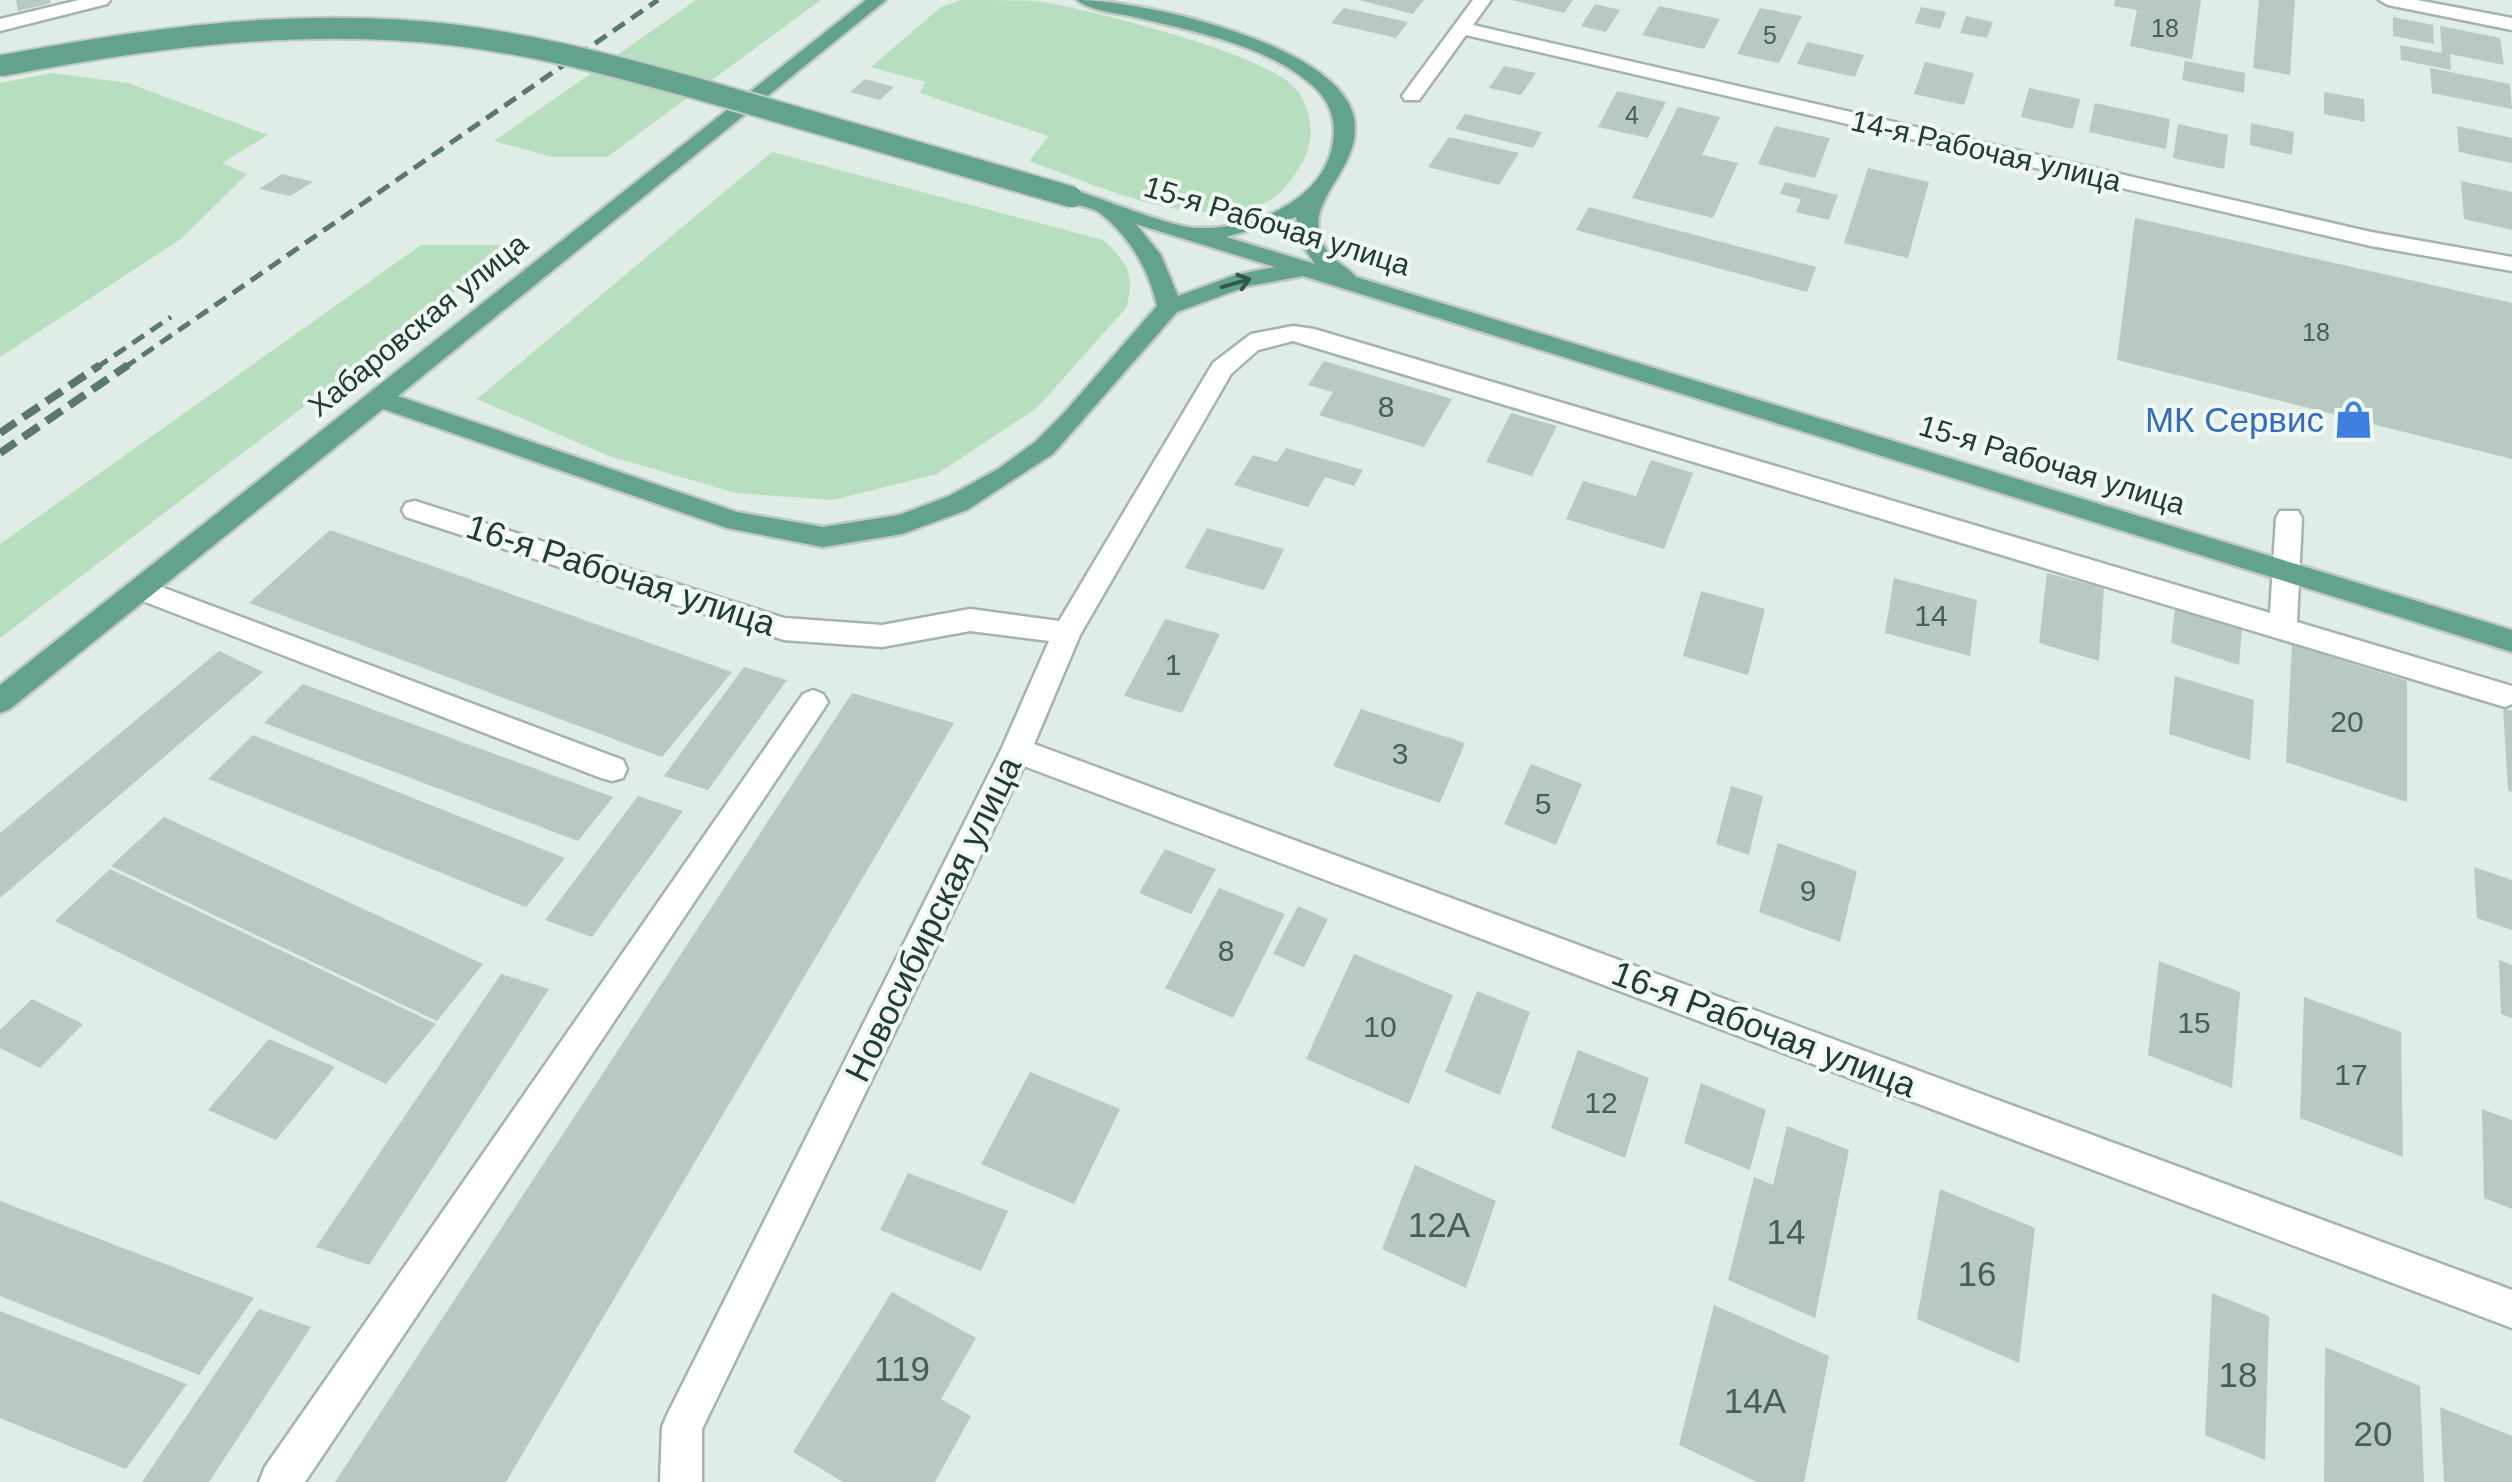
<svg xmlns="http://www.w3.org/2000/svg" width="2512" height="1482" viewBox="0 0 2512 1482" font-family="Arial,sans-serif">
	<rect width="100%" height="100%" fill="#e0ece6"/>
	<path fill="#b8dec0" d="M696,0H821L607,157H552L494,141Z
		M961,0C986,0 1013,0 1037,1C1085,8 1267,54 1295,88C1311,107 1316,136 1304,159C1294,176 1284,195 1264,203C1196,233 1094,184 1029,161L1049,136L920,93L925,82L871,67L941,7Z
		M52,73L128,83L268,135L222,163L247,174L181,239L0,357V83Z
		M772,152L1103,240C1127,262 1136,275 1126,308L1037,408L937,474L833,500L736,493L609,456L477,399Z
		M421,245H516L0,638V544Z"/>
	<path fill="#b8c9c1" d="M16,0H50L51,3L18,11Z
		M1359,0H1424L1413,14Z
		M1512,0H1573L1564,13Z
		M2115,0H2201L2192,59L2130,46L2137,10L2114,6Z
		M2259,0H2295L2290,75L2253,68Z
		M1595,4L1620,10L1606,32L1581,26Z
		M1659,6L1720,19L1704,49L1642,35Z
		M1921,7L1946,12L1940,29L1915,23Z
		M1344,8L1408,22L1396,38L1331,23Z
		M1760,8L1802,16L1779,63L1737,54Z
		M1966,16L1993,22L1987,38L1960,33Z
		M2393,17L2433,25L2434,44L2393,36Z
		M2440,26L2500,38L2504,65L2450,54L2451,70L2401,60L2400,45L2442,53Z
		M1807,42L1864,55L1855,77L1797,64Z
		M2185,61L2245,73L2244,93L2182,80Z
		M1925,62L1974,73L1964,105L1914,94Z
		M1504,66L1536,73L1521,95L1489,88Z
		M2430,68L2510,84L2512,109L2432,93Z
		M865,79L879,83L894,87L880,100L850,92Z
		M2029,88L2080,99L2073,129L2021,117Z
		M1617,91L1666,102L1648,138L1598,127Z
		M2324,92L2364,99L2365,122L2324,114Z
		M2095,103L2170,119L2166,149L2089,132Z
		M1678,107L1720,117L1702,155L1738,163L1713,218L1632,198Z
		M1465,114L1542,132L1533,148L1455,129Z
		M2251,123L2294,132L2292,155L2250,145Z
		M2178,124L2228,135L2224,169L2173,158Z
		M1775,126L1830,138L1815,178L1758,164Z
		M2457,126L2512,138V163L2459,152Z
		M1449,137L1519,153L1499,185L1428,167Z
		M1868,168L1929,182L1908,258L1844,243Z
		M282,174L313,182L290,196L259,189Z
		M2461,181L2512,192V230L2464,219Z
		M1785,182L1838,195L1829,220L1796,212L1801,199L1780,194Z
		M1589,207L1816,267L1807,292L1576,230Z
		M2135,218L2512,303V459L2117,360Z
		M1324,361L1452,399L1424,447L1319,415L1333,392L1308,385Z
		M1511,413L1557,426L1532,476L1486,462Z
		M1286,448L1363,470L1354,486L1325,477L1308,507L1234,485L1253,455L1277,462Z
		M1651,460L1693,473L1664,549L1566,519L1583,481L1636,496Z
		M1207,528L1284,549L1264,590L1185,568Z
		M330,530L732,672L662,757L249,603Z
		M2047,573L2104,588L2099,661L2039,643Z
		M1894,578L1977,600L1970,656L1885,633Z
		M1701,591L1765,609L1748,675L1683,656Z
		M2175,609L2242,629L2239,665L2171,643Z
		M1165,619L1220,634L1182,713L1124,696Z
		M2292,645L2407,681V802L2286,762Z
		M219,651L263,672L0,898V833Z
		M744,667L787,680L708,790L664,776Z
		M2175,676L2254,700L2250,760L2169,734Z
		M303,684L613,797L578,841L264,723Z
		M852,693L954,723L506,1482H335Z
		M2503,708L2512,711V792L2508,790Z
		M1361,709L1465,743L1440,803L1333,766Z
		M253,735L565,858L526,907L208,779Z
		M1531,764L1582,784L1556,845L1504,824Z
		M1731,786L1763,796L1749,855L1716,844Z
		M638,796L683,811L592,937L545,920Z
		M164,817L483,964L437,1021L111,866Z
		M1778,843L1857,871L1840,942L1759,912Z
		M1165,849L1216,869L1191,914L1139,893Z
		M2474,867L2512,880V930L2477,918Z
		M110,869L436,1024L386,1084L55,921Z
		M1219,888L1285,914L1233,1018L1165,988Z
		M1298,906L1328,919L1304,967L1273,954Z
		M1354,954L1453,995L1409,1104L1306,1059Z
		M2499,960L2512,965V1018L2501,1014Z
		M2159,961L2240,992L2232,1088L2148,1055Z
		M501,974L549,989L369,1265L316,1247Z
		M1477,991L1530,1012L1500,1095L1445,1072Z
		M2304,997L2401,1032L2403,1157L2300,1118Z
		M32,999L83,1024L40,1068L0,1048V1030Z
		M269,1039L335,1067L276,1140L208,1110Z
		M1578,1050L1649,1078L1625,1158L1551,1128Z
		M1030,1072L1120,1109L1074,1204L981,1164Z
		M1701,1083L1766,1110L1750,1170L1684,1143Z
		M2482,1109L2512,1120V1209L2484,1198Z
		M1787,1126L1849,1150L1815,1318L1728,1280L1754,1177L1773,1185Z
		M1415,1165L1496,1201L1466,1288L1382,1249Z
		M908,1173L1008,1211L981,1271L880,1230Z
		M1940,1189L2035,1228L2019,1363L1917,1319Z
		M0,1201L254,1298L199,1375L0,1296Z
		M892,1292L976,1338L941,1399L971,1416L935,1482H843L793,1452Z
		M2212,1293L2269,1316L2265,1460L2205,1435Z
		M1714,1305L1829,1356L1804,1482H1757L1679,1445Z
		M259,1309L311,1327L209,1482H142Z
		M0,1311L187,1384L126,1469L0,1418Z
		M2325,1347L2420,1386L2424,1482H2324Z
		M2440,1407L2512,1436V1482H2444Z"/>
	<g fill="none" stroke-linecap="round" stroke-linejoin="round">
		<defs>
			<path id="minor" d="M79,0H110L107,4L0,31V19Z
				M1473,0H1491L1473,25L2371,232L2512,257V271L2371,246L1466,35L1419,100H1405L1402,96Z
				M2379,0H2417L2512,18V30L2388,5Z
				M1293,326L1314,329L2270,613L2276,518L2280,511H2298L2302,518L2297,622L2512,686V704L2505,707L1293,341L1258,350L1231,374L1080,635L1034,744L2512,1290V1328L1024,766L702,1429V1482H660L662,1427L668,1413L1001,750L1049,641L970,631L882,647L784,640L406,517L402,510L406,503L415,501L784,618L882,625L970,609L1059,621L1213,363L1251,334Z
				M140,579L623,760L627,769L623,778L612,781L601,778L130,596L126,589L130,582Z
				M813,690L823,694L828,702L823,710L305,1482H259L265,1467L803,694Z"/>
			<path id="major" d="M866,0H886L398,396L737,512L823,527L899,515L949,496L998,469L1035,442L1063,414L1157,306C1149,270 1130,237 1101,214C1094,207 1075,205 1064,202L1061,197L1064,192H1080C1106,200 1174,228 1197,228C1247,230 1313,206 1330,155C1338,128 1334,105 1313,86C1267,45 1192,31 1135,17C1117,13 1090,11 1077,0C1141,0 1340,44 1354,118C1364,173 1293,203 1328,252C1336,263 1348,267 1356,277L2512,630V652L1303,276L1248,286L1177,312L1053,454L967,510L902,534L823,547L727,528L383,409L10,709L0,713V685ZM1296,217L1302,245L1315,264L1226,237ZM1136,224L1275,267L1235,275L1178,296L1161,255Z"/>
		</defs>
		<use href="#minor" stroke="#a3b4ad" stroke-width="5"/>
		<use href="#major" stroke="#c1c9c6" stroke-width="5"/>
		<use href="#minor" fill="#fff" fill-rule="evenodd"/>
		<use href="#major" fill="#63a38e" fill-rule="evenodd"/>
		<path stroke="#5b786e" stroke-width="5" stroke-dasharray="14 8" stroke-linecap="butt" d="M96,368L171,317
			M124,368L658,0"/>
		<path stroke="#5b786e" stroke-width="8" stroke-dasharray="19 9" stroke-linecap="butt" d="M0,433L100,365
			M0,453L128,365"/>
		<defs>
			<path id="major-bridge" d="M0,66C132,41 264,22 398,30C510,36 616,66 723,96C840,129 956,163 1072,197"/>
		</defs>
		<use href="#major-bridge" stroke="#c1c9c6" stroke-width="25" stroke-linecap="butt"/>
		<use href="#major-bridge" stroke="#63a38e" stroke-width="21"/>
	</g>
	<defs><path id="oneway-shaft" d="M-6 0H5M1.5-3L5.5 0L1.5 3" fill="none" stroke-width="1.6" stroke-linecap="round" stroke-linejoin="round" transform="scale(2.5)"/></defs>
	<use stroke="#31564a" href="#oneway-shaft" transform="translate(1236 283) rotate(-16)"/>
	<defs>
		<symbol id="shop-bare" viewBox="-9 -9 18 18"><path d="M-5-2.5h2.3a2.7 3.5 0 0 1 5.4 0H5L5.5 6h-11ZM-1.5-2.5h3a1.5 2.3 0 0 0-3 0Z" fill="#3f7fe0" stroke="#f1f8f4" stroke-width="2.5" paint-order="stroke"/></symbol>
	</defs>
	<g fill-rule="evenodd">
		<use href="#shop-bare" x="2326" y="392" width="55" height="55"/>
	</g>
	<g text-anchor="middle" stroke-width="8" stroke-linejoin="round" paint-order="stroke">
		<g font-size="25" fill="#466056">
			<text x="2165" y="37">18</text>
			<text x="1770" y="44">5</text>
			<text x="1632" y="124">4</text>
			<text x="2316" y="341">18</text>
		</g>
		<g font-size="30" fill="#203d33" stroke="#f1f8f4">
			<text transform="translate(1986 151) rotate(13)" y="10">14-я Рабочая улица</text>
			<text transform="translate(1277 226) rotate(17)" y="10">15-я Рабочая улица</text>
			<text transform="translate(418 325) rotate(-39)" y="10">Хабаровская улица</text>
			<text transform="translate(2052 465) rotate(17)" y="10">15-я Рабочая улица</text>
		</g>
		<g font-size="30" fill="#466056">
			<text x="1386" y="417">8</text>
			<text x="1931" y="626">14</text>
			<text x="1173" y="675">1</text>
			<text x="2347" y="732">20</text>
			<text x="1400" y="764">3</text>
			<text x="1543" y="814">5</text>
			<text x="1808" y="901">9</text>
			<text x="1226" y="961">8</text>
			<text x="2194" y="1033">15</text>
			<text x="1380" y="1037">10</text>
			<text x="2351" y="1085">17</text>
			<text x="1601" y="1113">12</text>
		</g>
		<g font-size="35" fill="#366cbe" stroke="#f1f8f4" text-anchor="end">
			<text x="2324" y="432">МК Сервис</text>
		</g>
		<g font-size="35" fill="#203d33" stroke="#f1f8f4">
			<text transform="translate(621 575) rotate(18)" y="12">16-я Рабочая улица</text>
			<text transform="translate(933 919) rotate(-64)" y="12">Новосибирская улица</text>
			<text transform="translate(1764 1029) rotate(21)" y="12">16-я Рабочая улица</text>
		</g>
		<g font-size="35" fill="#466056">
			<text x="1439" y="1237">12А</text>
			<text x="1786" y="1244">14</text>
			<text x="1977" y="1286">16</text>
			<text x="902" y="1381">119</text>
			<text x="2238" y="1387">18</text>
			<text x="1755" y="1413">14А</text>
			<text x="2373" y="1446">20</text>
		</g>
	</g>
</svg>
